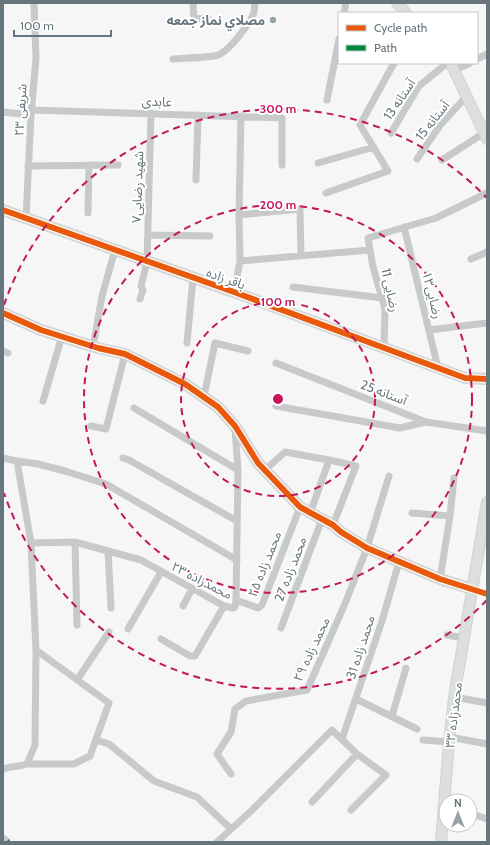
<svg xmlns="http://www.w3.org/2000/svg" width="490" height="845" viewBox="0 0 490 845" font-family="Cabin,'Noto Sans Arabic',sans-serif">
	<rect width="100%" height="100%" fill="#f6f6f6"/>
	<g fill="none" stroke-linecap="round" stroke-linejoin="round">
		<defs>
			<path id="secondary" d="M397,3L406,13
				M452,63V66L487,139
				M3,210L234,292L465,378L487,379
				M3,313L41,330L98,348L125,354L185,384L218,407L235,426L258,463L300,507L333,525L341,532L367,548L440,579L472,589
				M441,842L449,742L454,697L487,502"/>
		</defs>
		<use href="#secondary" stroke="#d1d2d3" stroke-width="12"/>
		<path stroke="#c7c9ca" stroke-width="7" d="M193,3L194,19L208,18
			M344,13L346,3
			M173,59C185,58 207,58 218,55C228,52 251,23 254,12C255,10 254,6 255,3
			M477,59L487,54
			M455,70L470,63
			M327,100L339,39
			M32,110L282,118V165
			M3,112L31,115
			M391,133L419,86L446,64
			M417,159L441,124L467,96
			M442,160L484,133
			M318,163L374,147
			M28,166L118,165
			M196,180L198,115
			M326,193L388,171L360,125L394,63
			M88,213L89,165
			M239,215L300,209L301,255
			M26,218L31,115L36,58L34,3
			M404,227L438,368
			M148,235L210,236
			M471,259L487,252
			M240,261L370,250
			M293,287L382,298
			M234,292L240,261L239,215L241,116
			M140,299L143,290L141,286L147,262L151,113
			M429,330L487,323
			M187,343L193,278
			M93,347L102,296L115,250
			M384,348L385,309L373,267L368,238L436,218L487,193
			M3,351L8,353
			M276,363L426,422L487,431
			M204,396L215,343L248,351
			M43,401L62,336
			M276,406L400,428L425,422
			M134,408L238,470
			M91,426L106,429L125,354
			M3,458L17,461L31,543L36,650L35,745L27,764C19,767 11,766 3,769
			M123,458L129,460L237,521
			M17,461L38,464L65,471L106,484L237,560
			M265,470L285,452L329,460
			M311,511L329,460L356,466L333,525
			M412,513L450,516
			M75,542L77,625
			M31,543L75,542L141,560L224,606L233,608L235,607L236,600L238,470L235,429
			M108,551L111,608
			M440,579L450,516L454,478
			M472,589L487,594
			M236,600L258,608L262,605L300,507
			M183,606L192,589
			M281,628L322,519
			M128,629L161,572
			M447,635L464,638
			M161,639L190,656H195L224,606
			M77,680L109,632
			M454,697L487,703
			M356,699L417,729
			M392,716L406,668
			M450,737L487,744
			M342,739L382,621L399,562
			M96,740L109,744L154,781L197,797L231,829
			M423,740L449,742
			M27,764H74L90,756L109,703L36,650
			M231,774L217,754L231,732L235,709L246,701L307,690L344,606L367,548L389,476
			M312,802L357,754
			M470,813L487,819
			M3,838L7,841L5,842
			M217,842L249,813L332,730L357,754L386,775L351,810"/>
		<use href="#secondary" stroke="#dddede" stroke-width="10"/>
		<path stroke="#00873e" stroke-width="5" stroke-dasharray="10 5" stroke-linecap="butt" d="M7,841L8,842"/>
		<defs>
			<path id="cycleway" d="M3,210L234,292L465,378L487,379
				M3,313L41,330L98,348L125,354L185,384L218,407L235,426L258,463L300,507L333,525L341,532L367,548L440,579L487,594"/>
		</defs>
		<use href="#cycleway" stroke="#fff" stroke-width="8"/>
		<use href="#cycleway" stroke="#e8590c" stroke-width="6"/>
	</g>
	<g fill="none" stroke="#c2185b" stroke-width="2" stroke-dasharray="7 5">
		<circle cx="278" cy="399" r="97"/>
		<circle cx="278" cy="399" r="194"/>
		<path d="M487 600A290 290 0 0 1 4 493M4 305A290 290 0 0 1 487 198"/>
	</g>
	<circle fill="#98a3a7" stroke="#fff" stroke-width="1.5" cx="273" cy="20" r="4"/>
	<g text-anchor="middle" stroke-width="4" stroke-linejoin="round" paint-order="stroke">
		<g font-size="13" font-weight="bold" fill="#66767c" stroke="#fff" text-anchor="end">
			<text x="265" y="25">مصلاي نماز جمعه</text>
		</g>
		<g font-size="13" fill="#66767c" stroke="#fff">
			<text transform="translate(399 99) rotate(-56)" y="5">آستانه 13</text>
			<text transform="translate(157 101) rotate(2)" y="5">عابدی</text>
			<text transform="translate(20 110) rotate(-86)" y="5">شریفی ۲۳</text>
			<text transform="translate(432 120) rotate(-52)" y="5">آستانه 15</text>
			<text transform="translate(137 187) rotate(-88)" y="5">شهید رضایی۷</text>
			<text transform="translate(226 278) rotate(20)" y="5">باقر زاده</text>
			<text transform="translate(391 290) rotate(78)" y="5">رضایی 11</text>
			<text transform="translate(433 295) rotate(76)" y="5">رضایی۱۳</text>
			<text transform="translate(384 392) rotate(21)" y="5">آستانه 25</text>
			<text transform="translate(264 564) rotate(-68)" y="5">محمد زاده ۲۵</text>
			<text transform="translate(290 569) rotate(-69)" y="5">محمد زاده 27</text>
			<text transform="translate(202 580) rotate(27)" y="5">محمدزاده ۲۳</text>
			<text transform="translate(360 647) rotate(-72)" y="5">محمد زاده 31</text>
			<text transform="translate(311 649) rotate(-65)" y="5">محمد زاده ۲۹</text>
			<text transform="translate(453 715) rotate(-83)" y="5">محمدزاده ۳۳</text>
		</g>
	</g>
	<circle cx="278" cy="399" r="6" fill="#c2185b" stroke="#fff" stroke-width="2"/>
	<g font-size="12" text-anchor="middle" font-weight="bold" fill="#c2185b" stroke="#fff" stroke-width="4" stroke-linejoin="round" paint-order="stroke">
		<text x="278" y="113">300 m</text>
		<text x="278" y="209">200 m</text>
		<text x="278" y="306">100 m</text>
	</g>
	<rect width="490" height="845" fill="none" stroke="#66767c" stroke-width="8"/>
	<rect x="338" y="12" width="140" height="52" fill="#ffffff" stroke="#c2c8cb"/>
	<rect x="346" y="25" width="20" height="6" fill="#e8590c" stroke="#c2c8cb"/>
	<text x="374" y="32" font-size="12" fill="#66767c">Cycle path</text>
	<rect x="346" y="45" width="20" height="6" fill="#00873e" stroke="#c2c8cb"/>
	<text x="374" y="52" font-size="12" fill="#66767c">Path</text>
	<g transform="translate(458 813)"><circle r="19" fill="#ffffff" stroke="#c2c8cb"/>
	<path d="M0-3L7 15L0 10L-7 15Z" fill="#98a3a7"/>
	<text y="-6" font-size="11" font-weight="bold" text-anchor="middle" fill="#66767c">N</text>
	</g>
	<path d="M14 30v6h97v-6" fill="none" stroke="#66767c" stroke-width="2"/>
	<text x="20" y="30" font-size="12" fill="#66767c" stroke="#ffffff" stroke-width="3" paint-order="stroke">100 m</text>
</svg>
